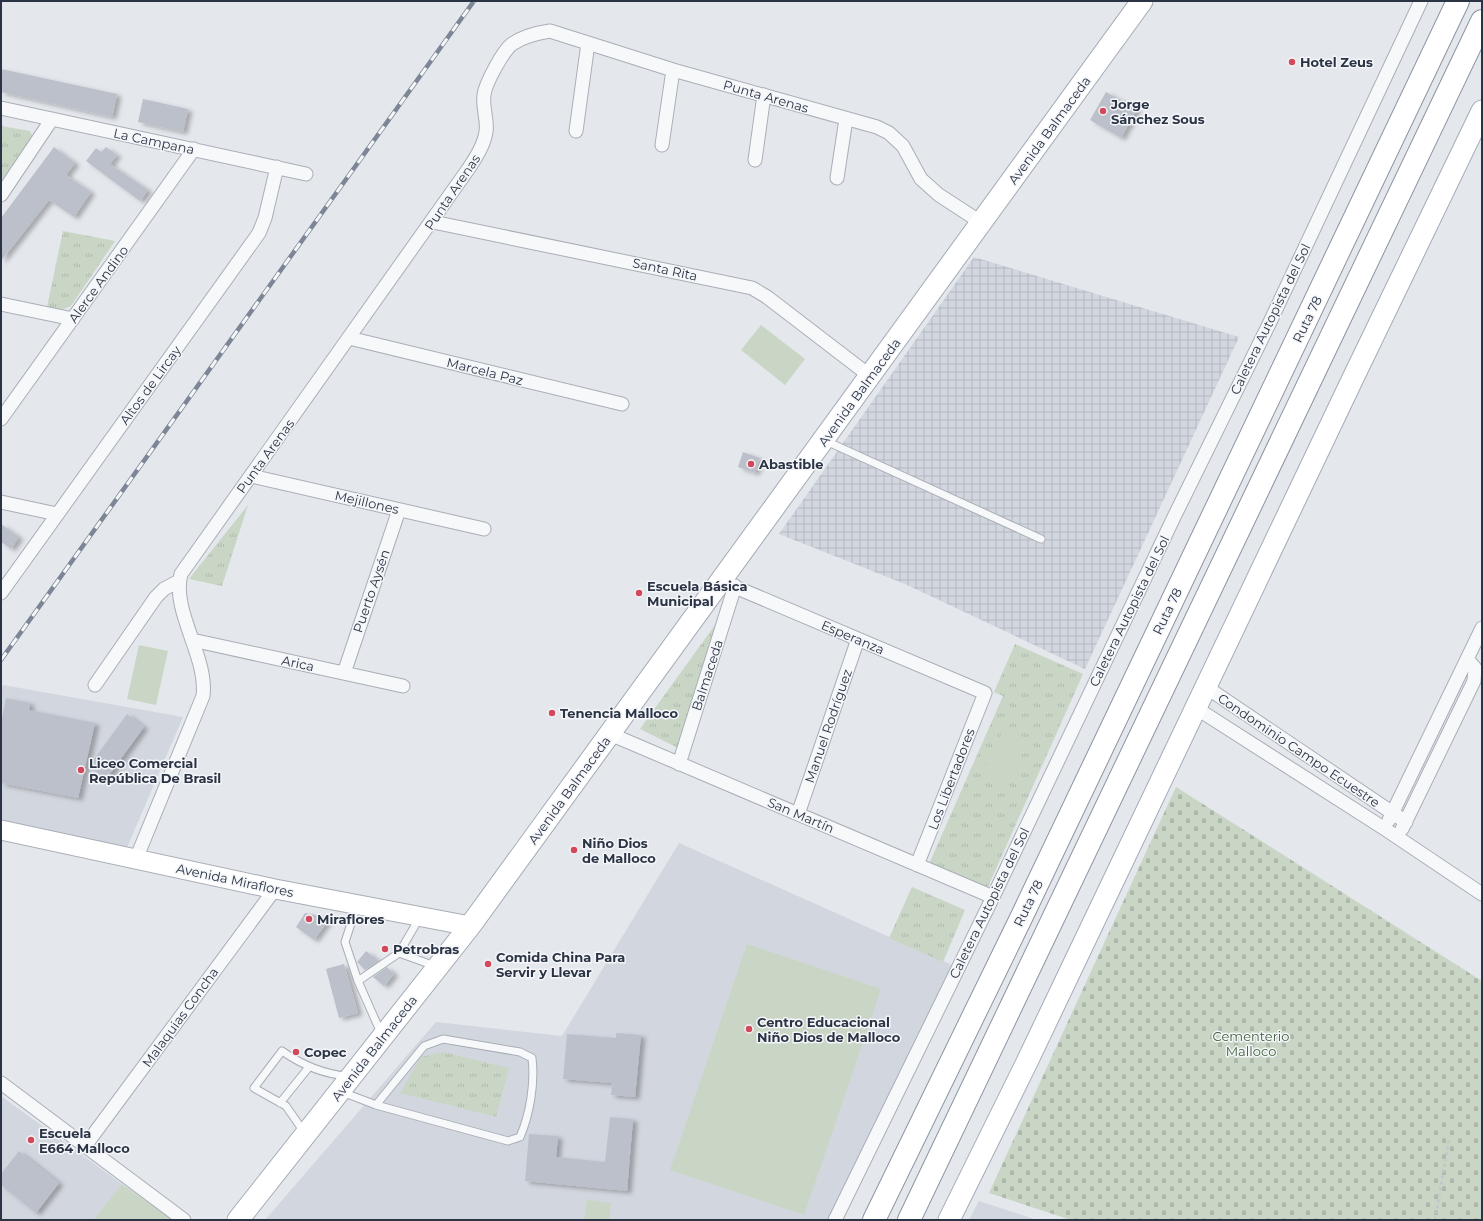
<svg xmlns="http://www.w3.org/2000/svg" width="1483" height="1221" viewBox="0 0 1483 1221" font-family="Montserrat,sans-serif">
	<defs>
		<pattern id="industrial-grid" width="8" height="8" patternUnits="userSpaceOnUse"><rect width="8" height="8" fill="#d2d6de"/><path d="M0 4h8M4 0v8" fill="none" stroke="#b4b8c0"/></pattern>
		<pattern id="grass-tufts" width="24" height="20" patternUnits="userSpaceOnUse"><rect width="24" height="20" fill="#c9d6c5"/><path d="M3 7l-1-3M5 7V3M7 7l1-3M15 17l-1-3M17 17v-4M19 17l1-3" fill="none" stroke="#adb8ab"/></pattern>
		<pattern id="cemetery-stones" width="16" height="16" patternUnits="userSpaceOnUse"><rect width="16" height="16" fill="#c9d6c5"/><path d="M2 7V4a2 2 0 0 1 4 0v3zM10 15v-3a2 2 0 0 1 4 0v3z" fill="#adb8ab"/></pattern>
		<filter id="shadow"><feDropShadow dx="4.5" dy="2.5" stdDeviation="2" flood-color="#0004"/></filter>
	</defs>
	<rect width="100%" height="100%" fill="#e4e7ec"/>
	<path fill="#d2d6de" d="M3,685L183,717L126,850L1,822V688Z
		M679,843L961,969L837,1220H265L436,1022L562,1036Z
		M1,1096L122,1184L93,1220H1Z
		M979,1201L1037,1220H969Z"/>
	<path fill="url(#industrial-grid)" d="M974,257L1239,337L1085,669L905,584L779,534Z"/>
	<path fill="url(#grass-tufts)" d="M1,126L30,131L34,140L1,188Z
		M63,231L115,241L71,306L61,310L47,307Z
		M248,505L222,586L189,579Z
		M720,618L678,748L640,729Z
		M1015,644L1083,674L987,889L929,864L1003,696L994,692Z
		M912,887L965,910L943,962L889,938Z
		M443,1052L509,1068L496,1117L400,1093L421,1057Z"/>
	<path fill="url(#cemetery-stones)" d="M1176,787L1482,981V1220H1071L989,1193Z"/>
	<path fill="#c9d6c5" d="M761,325L805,359L785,385L741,350Z
		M139,645L168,651L156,705L127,699Z
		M1004,728L1028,739L1008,783L983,772Z
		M747,944L881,989L804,1215L670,1170Z
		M122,1184L173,1220H93Z
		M587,1200L611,1203L609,1220H584Z"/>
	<path fill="#bbc0ca" filter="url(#shadow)" d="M1,69L117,94L112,117L1,92Z
		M1106,92L1137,109L1121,138L1090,120Z
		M143,99L188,109L183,132L138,122Z
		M54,147L75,163L66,175L91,192L74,217L49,200L1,261V218Z
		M106,147L117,155L110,164L148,190L140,201L86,161L96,148L101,152Z
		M743,452L760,458L755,473L738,467Z
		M1,524L19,537L11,549L1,542Z
		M6,698L30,703L29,710L95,723L78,798L1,783V724Z
		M127,714L144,727L106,779L89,766Z
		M305,913L330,918L314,940L296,927Z
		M366,951L379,961L365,970L357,962Z
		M344,964L358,1013L339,1018L326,969Z
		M387,967L394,974L384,986L373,977Z
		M616,1033L641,1035L635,1097L611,1095L612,1083L563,1079L567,1034L616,1038Z
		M610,1117L633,1119L627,1191L525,1181L529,1134L558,1136L556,1157L605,1162Z
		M19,1151L59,1183L36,1213L1,1185V1174Z"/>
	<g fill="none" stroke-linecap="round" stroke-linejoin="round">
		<defs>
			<path id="lane" d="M826,441L1041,539
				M357,905L345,942L358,981L381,1033
				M399,953L420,917
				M358,981L399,953L435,966
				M342,1092L376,1105L508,1141L520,1137C530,1114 535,1083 532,1058L520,1052L443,1039L424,1046L376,1105
				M280,1103L309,1067
				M304,1132L286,1106L254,1088L282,1051C302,1065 323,1074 347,1076"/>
			<path id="street" d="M1,108L306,174
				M576,131L588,43
				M662,145L673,70
				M755,160L764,95
				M837,178L846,119
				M1,195L52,119
				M433,222L752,288L767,297L870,376
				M1,304L73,319
				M349,338L622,404
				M1,419L194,149
				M251,476L484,529
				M1,502L57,514
				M721,581L985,693L917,865
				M1,593L259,233L265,218L277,167
				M192,640L403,686
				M344,673L399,510
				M95,685L156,597L164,589L179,581
				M1206,687L1406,822
				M1196,708L1385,829L1482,894
				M610,734L993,897
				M679,764L735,586
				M798,814L858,639
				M1389,820L1482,628
				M1402,829L1474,681L1475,668L1467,659
				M136,859L203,696C208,657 171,611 181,574L469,168C476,157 484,145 486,132C488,120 482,107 484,95C485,84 503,51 512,44C524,36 536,33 550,31L673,70L877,127L889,133L903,146L921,179L939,195L982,223
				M1,1083L184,1220
				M85,1146L275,889
				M835,1220L993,897L1174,517L1270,322L1421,1"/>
			<path id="secondary" d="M1,830L275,889L470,926"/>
			<path id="primary" d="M238,1220L470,926L1142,1
				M949,1220L1026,1064L1354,376L1482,111"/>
			<path id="highway" d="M874,1220L1023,914L1458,1
				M909,1220L1482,21"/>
		</defs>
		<use href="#lane" stroke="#a9aeb7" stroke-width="9"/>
		<use href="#street" stroke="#a9aeb7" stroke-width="15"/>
		<use href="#secondary" stroke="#a9aeb7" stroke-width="21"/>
		<use href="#primary" stroke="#a3abb8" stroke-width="23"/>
		<use href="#highway" stroke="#8b94a3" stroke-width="24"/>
		<path stroke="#c2c5cb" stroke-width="2.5" stroke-dasharray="3 3" stroke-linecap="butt" d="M1435,1220L1449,1139"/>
		<use href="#lane" stroke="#f7f8fa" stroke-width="7"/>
		<use href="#street" stroke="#f7f8fa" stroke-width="13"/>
		<use href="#secondary" stroke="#fff" stroke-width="19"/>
		<use href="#primary" stroke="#fff" stroke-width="21"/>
		<use href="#highway" stroke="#fff" stroke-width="22"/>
		<defs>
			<path id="rail" d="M1,660L474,1"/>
		</defs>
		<use href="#rail" stroke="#7d8696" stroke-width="4.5"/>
		<use href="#rail" stroke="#f4f6f9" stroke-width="3" stroke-dasharray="9" stroke-linecap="butt"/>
	</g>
	<g fill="#d1495b" stroke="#f4f6f9" stroke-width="1.5">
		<circle cx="1292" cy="62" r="4"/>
		<circle cx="1103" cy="111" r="4"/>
		<circle cx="751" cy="464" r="4"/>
		<circle cx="639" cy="593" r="4"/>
		<circle cx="552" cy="713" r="4"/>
		<circle cx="81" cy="770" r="4"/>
		<circle cx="574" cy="850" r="4"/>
		<circle cx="309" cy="919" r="4"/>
		<circle cx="385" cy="949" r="4"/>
		<circle cx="488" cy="964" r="4"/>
		<circle cx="749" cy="1029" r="4"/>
		<circle cx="296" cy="1052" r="4"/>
		<circle cx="31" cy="1140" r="4"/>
	</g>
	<g text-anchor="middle" stroke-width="3" stroke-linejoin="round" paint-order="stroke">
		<g font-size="13" font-weight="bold" fill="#2b3445" stroke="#f4f6f9" text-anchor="start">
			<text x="1300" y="67">Hotel Zeus</text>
			<text x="1111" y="109">Jorge<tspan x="1111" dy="15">Sánchez Sous</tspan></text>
			<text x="759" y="469">Abastible</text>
			<text x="647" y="591">Escuela Básica<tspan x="647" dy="15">Municipal</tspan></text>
			<text x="560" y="718">Tenencia Malloco</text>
			<text x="89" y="768">Liceo Comercial<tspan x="89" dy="15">República De Brasil</tspan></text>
			<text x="582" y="848">Niño Dios<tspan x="582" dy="15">de Malloco</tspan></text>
			<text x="317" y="924">Miraflores</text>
			<text x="393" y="954">Petrobras</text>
			<text x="496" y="962">Comida China Para<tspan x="496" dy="15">Servir y Llevar</tspan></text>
			<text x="757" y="1027">Centro Educacional<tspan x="757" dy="15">Niño Dios de Malloco</tspan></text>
			<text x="304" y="1057">Copec</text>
			<text x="39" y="1138">Escuela<tspan x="39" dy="15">E664 Malloco</tspan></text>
		</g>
		<g font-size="13" fill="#2b3445" stroke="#f4f6f9">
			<text transform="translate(766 96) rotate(16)" y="5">Punta Arenas</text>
			<text transform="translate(1049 130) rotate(-54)" y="5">Avenida Balmaceda</text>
			<text transform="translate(154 141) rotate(12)" y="5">La Campana</text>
			<text transform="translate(452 192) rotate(-56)" y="5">Punta Arenas</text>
			<text transform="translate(665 269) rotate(12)" y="5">Santa Rita</text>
			<text transform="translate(98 284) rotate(-54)" y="5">Alerce Andino</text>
			<text transform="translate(1270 319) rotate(-64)" y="5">Caletera Autopista del Sol</text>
			<text transform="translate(1307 319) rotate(-64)" y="5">Ruta 78</text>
			<text transform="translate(485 371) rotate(14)" y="5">Marcela Paz</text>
			<text transform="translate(150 385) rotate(-54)" y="5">Altos de Lircay</text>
			<text transform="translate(859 392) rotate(-54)" y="5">Avenida Balmaceda</text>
			<text transform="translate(265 456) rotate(-54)" y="5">Punta Arenas</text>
			<text transform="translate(367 502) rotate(13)" y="5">Mejillones</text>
			<text transform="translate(371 591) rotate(-71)" y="5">Puerto Aysén</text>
			<text transform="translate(1129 611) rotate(-64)" y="5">Caletera Autopista del Sol</text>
			<text transform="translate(1167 611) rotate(-64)" y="5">Ruta 78</text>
			<text transform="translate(853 637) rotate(23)" y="5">Esperanza</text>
			<text transform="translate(298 663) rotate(12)" y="5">Arica</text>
			<text transform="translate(707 675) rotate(-72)" y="5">Balmaceda</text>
			<text transform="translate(828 726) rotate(-71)" y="5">Manuel Rodríguez</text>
			<text transform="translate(1299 750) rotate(34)" y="5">Condominio Campo Ecuestre</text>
			<text transform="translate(951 779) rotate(-69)" y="5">Los Libertadores</text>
			<text transform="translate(569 790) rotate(-54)" y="5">Avenida Balmaceda</text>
			<text transform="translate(801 815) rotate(23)" y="5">San Martín</text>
			<text transform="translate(235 880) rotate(12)" y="5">Avenida Miraflores</text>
			<text transform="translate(989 903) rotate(-64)" y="5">Caletera Autopista del Sol</text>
			<text transform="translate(1028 903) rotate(-64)" y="5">Ruta 78</text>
			<text transform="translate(180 1017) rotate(-54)" y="5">Malaquias Concha</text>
			<text transform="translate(374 1048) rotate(-52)" y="5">Avenida Balmaceda</text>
		</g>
		<g font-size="13" fill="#3f6138" stroke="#f4f6f9">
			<text x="1251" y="1041">Cementerio<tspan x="1251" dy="15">Malloco</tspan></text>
		</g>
	</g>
	<rect width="1483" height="1221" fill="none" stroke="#2b3445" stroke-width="4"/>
</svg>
